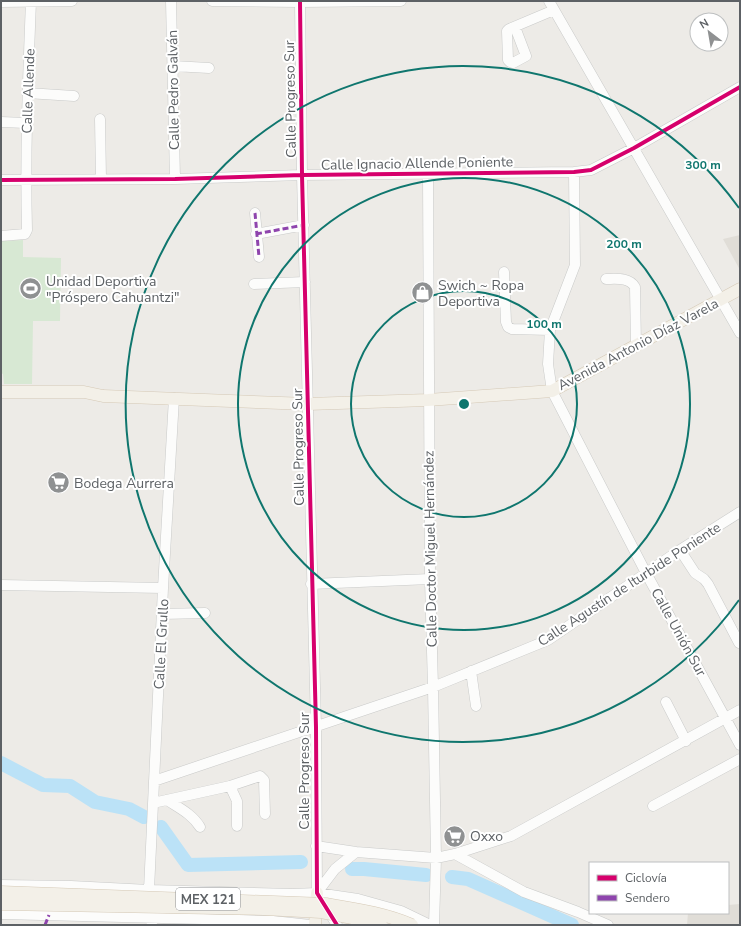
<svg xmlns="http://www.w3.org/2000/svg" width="741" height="926" viewBox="0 0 741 926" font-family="'Nunito Sans',sans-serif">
	<rect width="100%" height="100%" fill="#edebe7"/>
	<path fill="#e0ddd7" d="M740,235V270L723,239Z
		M740,904V925H687L688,913H728V905Z"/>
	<path fill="#d7e8d3" d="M23,240V257L61,258L60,321H33L32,384H4L3,374L1,373V241Z"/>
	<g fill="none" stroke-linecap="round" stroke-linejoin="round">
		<path stroke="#bbe2f7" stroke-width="14" d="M1,763L43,785L70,786L95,802L129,809L144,817
			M161,827L188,865L301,862
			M352,869H364L426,875
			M452,877L468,879L572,925"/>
		<defs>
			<path id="minor" d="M171,1L175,179
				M212,1L300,2L401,1
				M300,1L302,175L316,727L317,893L337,925
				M549,1L740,333
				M1,2L72,1
				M515,27L526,56L513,63L510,62L508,60L507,31L509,29L554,10
				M173,66L209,68
				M27,93L74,96
				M100,119L101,179
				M1,122L26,123
				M574,172L575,265L550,330L548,364L552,391L646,573L740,745
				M428,174L430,579L433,687L436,858L434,925
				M1,180L175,179L302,175L574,172L591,170L634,148L740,87
				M255,213L259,257
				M256,234L304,225
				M1,236L25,234L27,230C25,153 28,77 31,1
				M504,272L506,322L508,327L512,329L550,330
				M606,279C616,279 629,277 635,287L636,346
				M254,284L305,282
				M680,550L695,573L704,579L708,584L739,643
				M311,584L430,579
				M1,585L163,588
				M162,614L205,613
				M471,671L476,706
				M666,702L686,741
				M154,781L433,687L548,640L680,550L740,512
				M230,786L237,801V826
				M167,800C179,808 192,814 200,827
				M153,803L230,786L260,776L264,780L265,814
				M653,806L740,759
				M316,846L356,852L436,858L455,854L511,836L740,710
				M455,854L524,892L578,912L608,925
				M1,885L71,886L149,890L292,894L317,893L358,899L401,911L430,925
				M316,894L335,869L356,852
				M1,914L203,919L273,921L310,925
				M152,925L149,890L163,588L174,398"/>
			<path id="major" d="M1,392H84L103,396L308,404L428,400L552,391L740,289
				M315,925L317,893"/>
		</defs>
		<use href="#minor" stroke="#c9cac9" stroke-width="11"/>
		<use href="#major" stroke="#d5c9b6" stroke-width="13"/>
		<use href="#minor" stroke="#fcfcfb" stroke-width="10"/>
		<use href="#major" stroke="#f3f0e8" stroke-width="12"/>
		<defs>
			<path id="major-bridge" d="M1,892L326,904C355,909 384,913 412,925
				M1,904L264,909L321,912L358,919L381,925"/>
		</defs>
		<use href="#major-bridge" stroke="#d5c9b6" stroke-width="13" stroke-linecap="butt"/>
		<use href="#major-bridge" stroke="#f3f0e8" stroke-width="12"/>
		<path stroke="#8e44ad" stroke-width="3" stroke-dasharray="6 3" stroke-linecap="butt" d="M255,213L259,257
			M256,234L304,225
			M45,925L49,915"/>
		<defs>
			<path id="cycleway" d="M300,1L302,175L316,727L317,893L337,925
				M1,180L175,179L302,175L574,172L591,170L634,148L740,87"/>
		</defs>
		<use href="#cycleway" stroke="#fff" stroke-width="6"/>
		<use href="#cycleway" stroke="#d6006c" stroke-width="4"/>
	</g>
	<g fill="none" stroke="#0f766e" stroke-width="2">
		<circle cx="464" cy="404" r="113"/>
		<circle cx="464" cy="404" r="226"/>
		<path d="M739 600A338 338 0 1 1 739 208"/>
	</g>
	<defs>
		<symbol id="stadium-disc" viewBox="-11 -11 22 22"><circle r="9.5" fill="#8f9192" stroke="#fff"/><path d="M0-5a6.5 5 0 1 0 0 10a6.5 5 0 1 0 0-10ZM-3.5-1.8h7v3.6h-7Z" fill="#fff"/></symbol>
		<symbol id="shop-disc" viewBox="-11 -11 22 22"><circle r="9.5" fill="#8f9192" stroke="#fff"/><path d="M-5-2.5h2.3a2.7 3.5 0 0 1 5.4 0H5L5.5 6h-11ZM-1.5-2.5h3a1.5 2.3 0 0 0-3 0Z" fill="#fff"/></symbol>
		<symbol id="supermarket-disc" viewBox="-11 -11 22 22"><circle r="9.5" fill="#8f9192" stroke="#fff"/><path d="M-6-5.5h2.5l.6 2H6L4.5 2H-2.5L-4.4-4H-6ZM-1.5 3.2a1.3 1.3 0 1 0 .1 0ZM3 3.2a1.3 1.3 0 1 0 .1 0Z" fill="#fff"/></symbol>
	</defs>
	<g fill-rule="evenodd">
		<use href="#stadium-disc" x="18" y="276" width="25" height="25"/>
		<use href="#shop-disc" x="410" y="280" width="25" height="25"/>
		<use href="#supermarket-disc" x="46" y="470" width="25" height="25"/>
		<use href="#supermarket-disc" x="442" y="824" width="25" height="25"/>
	</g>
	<g text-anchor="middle" stroke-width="4" stroke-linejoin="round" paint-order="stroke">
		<rect fill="#fff" stroke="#8e9093" stroke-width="1" x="176" y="888" width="64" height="22" rx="3"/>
		<g font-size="13" font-weight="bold" fill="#5d6165">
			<text x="208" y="904">MEX 121</text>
		</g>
		<g font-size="14" fill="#5d6165" stroke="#fff">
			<text transform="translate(173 90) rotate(-91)" y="5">Calle Pedro Galván</text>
			<text transform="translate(28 91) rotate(-88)" y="5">Calle Allende</text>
			<text transform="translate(290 99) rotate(-91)" y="5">Calle Progreso Sur</text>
			<text transform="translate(417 163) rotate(-1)" y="5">Calle Ignacio Allende Poniente</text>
			<text transform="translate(638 344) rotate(-28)" y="5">Avenida Antonio Díaz Varela</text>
			<text transform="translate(298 447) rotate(-91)" y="5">Calle Progreso Sur</text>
			<text transform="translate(430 549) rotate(-91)" y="5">Calle Doctor Miguel Hernández</text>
			<text transform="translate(629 584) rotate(-33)" y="5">Calle Agustín de Iturbide Poniente</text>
			<text transform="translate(679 632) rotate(61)" y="5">Calle Unión Sur</text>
			<text transform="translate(161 644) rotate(-87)" y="5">Calle El Grullo</text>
			<text transform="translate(304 771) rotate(-90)" y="5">Calle Progreso Sur</text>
		</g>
		<g font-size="14" fill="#5d6165" stroke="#fff" text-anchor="start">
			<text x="46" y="286">Unidad Deportiva<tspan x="46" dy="16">"Próspero Cahuantzi"</tspan></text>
			<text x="438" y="290">Swich ~ Ropa<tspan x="438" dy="16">Deportiva</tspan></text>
			<text x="74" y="488">Bodega Aurrera</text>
			<text x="470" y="841">Oxxo</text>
		</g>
	</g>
	<circle cx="464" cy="404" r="6" fill="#0f766e" stroke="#fff" stroke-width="2"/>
	<g font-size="12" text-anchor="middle" font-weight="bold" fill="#0f766e" stroke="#fff" stroke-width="4" stroke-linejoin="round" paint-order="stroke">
		<text x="703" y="169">300 m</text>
		<text x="624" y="248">200 m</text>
		<text x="544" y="328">100 m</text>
	</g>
	<rect width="741" height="926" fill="none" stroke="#5d6165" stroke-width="4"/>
	<rect x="589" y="862" width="140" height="52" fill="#ffffff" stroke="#bec0c1"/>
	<rect x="597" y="875" width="20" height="6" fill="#d6006c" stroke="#bec0c1"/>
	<text x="625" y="882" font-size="12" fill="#5d6165">Ciclovía</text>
	<rect x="597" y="895" width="20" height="6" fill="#8e44ad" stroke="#bec0c1"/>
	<text x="625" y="902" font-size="12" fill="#5d6165">Sendero</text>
	<g transform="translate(709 32) rotate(329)"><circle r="19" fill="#ffffff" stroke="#bec0c1"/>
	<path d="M0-3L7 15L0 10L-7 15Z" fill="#8f9192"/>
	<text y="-6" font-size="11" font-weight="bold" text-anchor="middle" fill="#5d6165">N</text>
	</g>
</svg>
